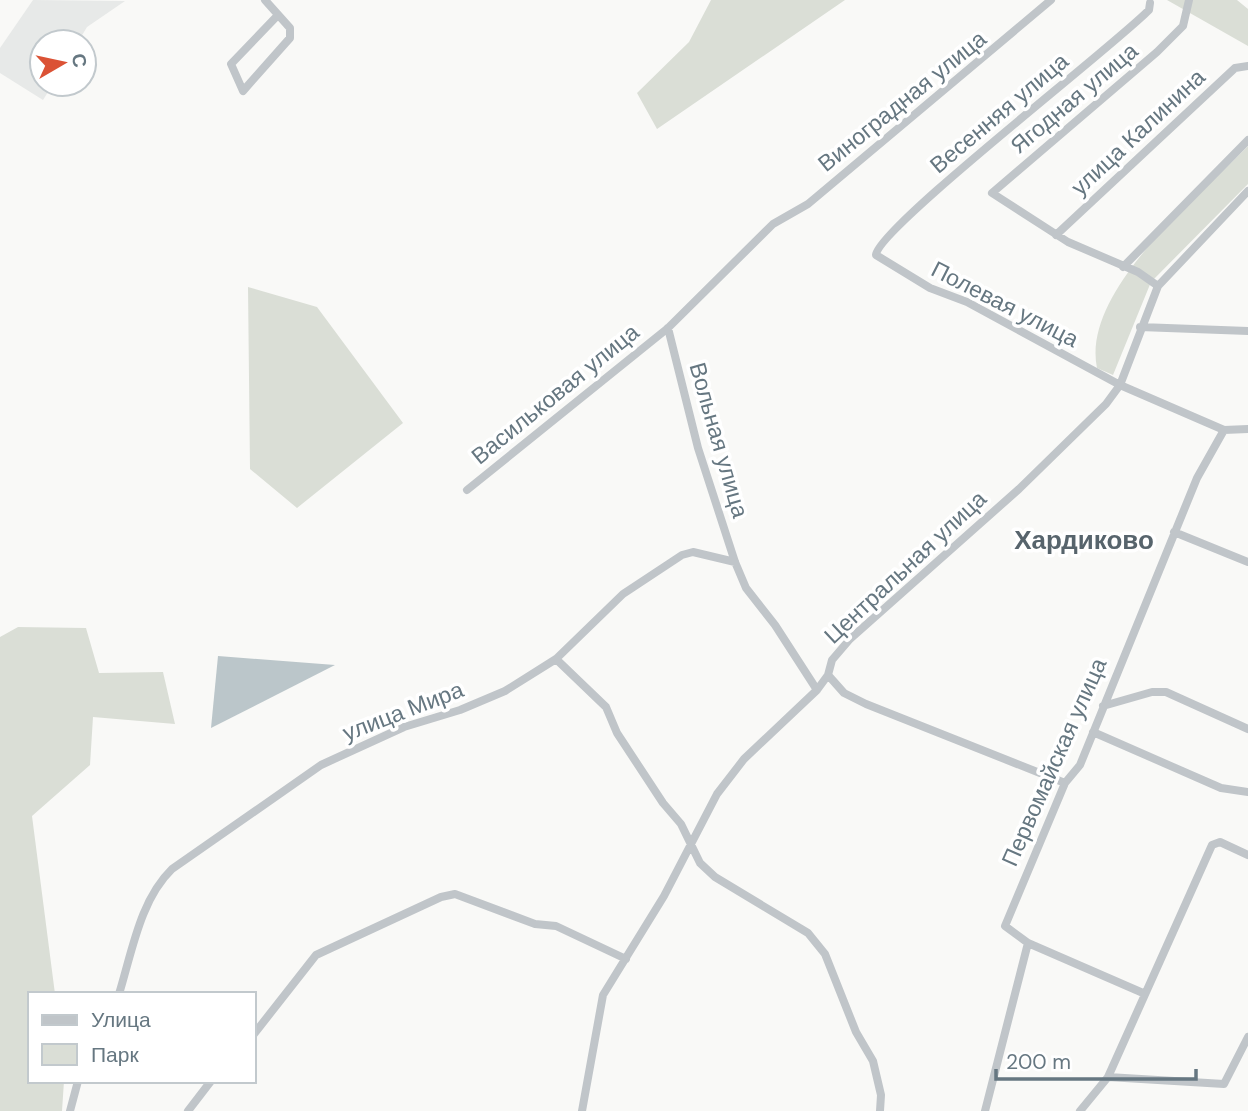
<svg xmlns="http://www.w3.org/2000/svg" width="1248" height="1111" viewBox="0 0 1248 1111" font-family="'DM Sans',sans-serif">
	<rect width="100%" height="100%" fill="#f9f9f7"/>
	<path fill="#e7e9e8" d="M33,0L125,1L87,27L78,42H42V84H53L43,100L0,73V48Z"/>
	<path fill="#daded6" d="M711,0H845L657,129L637,93L689,42Z
		M1167,0H1237L1248,9V46Z
		M1248,146V184L1151,282L1113,375L1097,368C1081,291 1198,197 1248,146Z
		M248,287L317,307L403,423L297,508L250,469Z
		M18,627L86,628L99,673L163,672L175,724L93,717L90,765L32,816L55,994H30V1081H64L62,1111H0V637Z"/>
	<path fill="#bbc6ca" d="M218,656L335,665L211,728Z"/>
	<g fill="none" stroke-linecap="round" stroke-linejoin="round">
		<path stroke="#c0c5c9" stroke-width="8" d="M265,0L290,28V38L243,91L231,64L278,15
			M1150,3L1149,10C1113,47 877,229 876,255L930,288L967,302L1120,385L1224,430L1248,429
			M1056,235L1235,68L1248,66
			M1123,267L1248,140
			M1158,286L1138,272L1068,242L992,193L1157,52L1183,26L1189,0
			M1140,327L1248,331
			M668,328L698,448L735,562L746,588L775,625L817,690
			M467,490L668,328L773,224L808,204L1051,0
			M1174,532L1248,562
			M556,659L606,707L617,733L663,803L681,824L700,863L715,877L808,933L825,954L856,1032L873,1061L881,1095L880,1111
			M828,675L844,693L866,704L1065,783
			M1103,706L1152,692H1166L1248,729
			M1093,732L1221,788L1248,792
			M1143,993L1028,943L1005,926L1065,783L1080,765L1197,478L1224,430
			M119,994C132,952 140,900 172,869L321,765L404,727L460,710L505,691L556,659L623,594L682,555L693,552L735,562
			M254,1034L316,955L441,897L455,894L535,924L556,926L626,959
			M1108,1077L1224,1084L1248,1037
			M70,1111L78,1081
			M188,1111L211,1081
			M582,1111L603,995L664,896L717,794L744,759L817,690L828,675L832,660L850,639L1019,489L1106,404L1120,385L1158,286L1248,191
			M985,1111L1028,943
			M1080,1111L1108,1077L1212,845L1220,842L1248,855"/>
	</g>
	<g text-anchor="middle" stroke-width="7" stroke-linejoin="round" paint-order="stroke">
		<g font-size="23" fill="#667781" stroke="#fff">
			<text transform="translate(1074 98) rotate(-40)" y="8">Ягодная улица</text>
			<text transform="translate(902 101) rotate(-39)" y="8">Виноградная улица</text>
			<text transform="translate(999 113) rotate(-40)" y="8">Весенняя улица</text>
			<text transform="translate(1138 132) rotate(-43)" y="8">улица Калинина</text>
			<text transform="translate(1005 304) rotate(27)" y="8">Полевая улица</text>
			<text transform="translate(555 394) rotate(-39)" y="8">Васильковая улица</text>
			<text transform="translate(719 440) rotate(74)" y="8">Вольная улица</text>
			<text transform="translate(905 567) rotate(-43)" y="8">Центральная улица</text>
			<text transform="translate(403 711) rotate(-21)" y="8">улица Мира</text>
			<text transform="translate(1054 762) rotate(-66)" y="8">Первомайская улица</text>
		</g>
		<g font-size="26" font-weight="bold" fill="#57646c" stroke="#fff">
			<text x="1084" y="549">Хардиково</text>
		</g>
	</g>
	<rect x="28" y="992" width="228" height="91" fill="#ffffff" stroke="#c2c9cd" stroke-width="2"/>
	<rect x="42" y="1015" width="35" height="10" fill="#c0c5c9" stroke="#c2c9cd" stroke-width="2"/>
	<text x="91" y="1027" font-size="21" fill="#667781">Улица</text>
	<rect x="42" y="1044" width="35" height="21" fill="#daded6" stroke="#c2c9cd" stroke-width="2"/>
	<text x="91" y="1062" font-size="21" fill="#667781">Парк</text>
	<g transform="translate(63 63) rotate(81)"><circle r="33" fill="#ffffff" stroke="#c2c9cd" stroke-width="2"/>
	<path d="M0-5L12 26L0 18L-12 26Z" fill="#db5235"/>
	<text y="-10" font-size="19" font-weight="bold" text-anchor="middle" fill="#667781">С</text>
	</g>
	<path d="M996 1069v10h200v-10" fill="none" stroke="#667781" stroke-width="3.5"/>
	<text x="1006" y="1069" font-size="21" fill="#667781" stroke="#ffffff" stroke-width="5" paint-order="stroke">200 m</text>
</svg>
